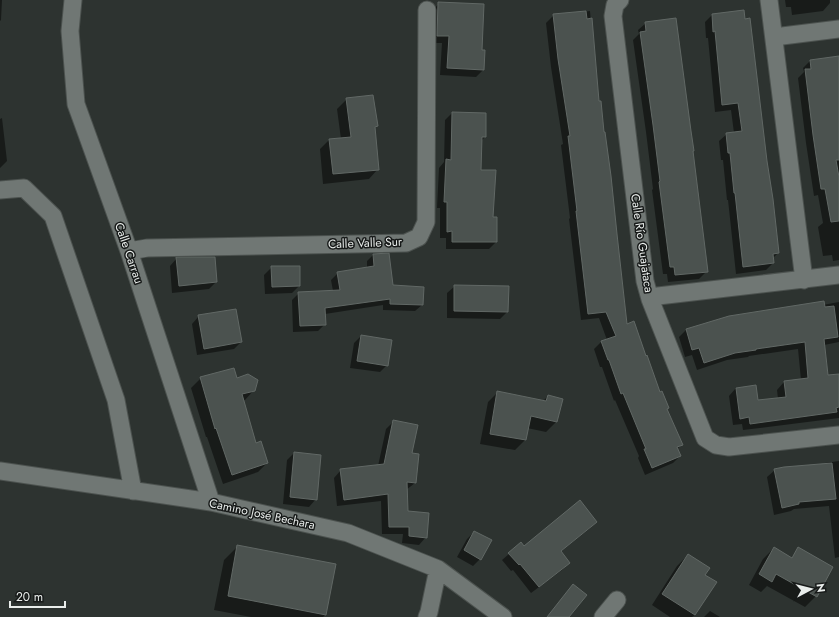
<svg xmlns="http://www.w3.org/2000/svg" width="839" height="617" viewBox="0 0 839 617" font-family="Jost,sans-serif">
	<rect width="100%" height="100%" fill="#2d3330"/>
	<path fill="#0007" d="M0,0H2L1,20L0,21Z
		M785,0H830V3L823,11L792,15L791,7H786Z
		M439,4L481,51L483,70L476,77L440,75L442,43H430L431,11Z
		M590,11L598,103L626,325L667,409L682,444L677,449L680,456L673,463L645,475L638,458L639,456L615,400L614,401L602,367H600L594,349L601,342L607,340L599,318L581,320L569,219L570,218L561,145L563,144L551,67L546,23L554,15Z
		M743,11L778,253L772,259L773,263L766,270L736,274L728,200H727L723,160H721L719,141L727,134L734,133L731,110L715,112L708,38H706L705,22L712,15Z
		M646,23L707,271L699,279L668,282L667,274H663L652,190L653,189L646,132L633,40L639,34L638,30Z
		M839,57V260L833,261L832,255L823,256L818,227L823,223L818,195L814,196L806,143L798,78L804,72L803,68L811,60Z
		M347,99L377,126L374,129L378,169L369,179L323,184L320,149L329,140L341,139L337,109Z
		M452,113L485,137L481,141L480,171L492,218L496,242L489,249H446V238H440V208H437L439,168L444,162L445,120Z
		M2,118L7,161L0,168V119Z
		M373,255L392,286L422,305L415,311L383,310V305L325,314V324L318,331L293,332L292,300L299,293L333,291L331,280L338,273L367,268V261Z
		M177,258L216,282L209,289L172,293L170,266Z
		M272,267L299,286L292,293L265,294L264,275Z
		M455,286L507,312L500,319L447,318V293Z
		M839,302V342L824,345L828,376L839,375V418L743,430L742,424L733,425L729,396L736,388L755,386L757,402L778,399L777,390L784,382L801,380L798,349L749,356L748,357L727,360L697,370L692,355L685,357L679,337L686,330Z
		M199,316L241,342L234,349L197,355L192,324Z
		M361,336L387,365L380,372L350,368L354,343Z
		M201,378L236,380L254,390L245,400H242L255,444L267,463L258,472L223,484L207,437H206L191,388Z
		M498,392L543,401L548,396L562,399L556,422L546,432L527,428L525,440L515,450L480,444L488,402Z
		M394,421L410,454L415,483L406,490L407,512L426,537L419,545L402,543L403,534H382L381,501L337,506L334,478L341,470L378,466L386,429Z
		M294,453L316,499L309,507L283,504L287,460Z
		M839,461V557L835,558L829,506L794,509L791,511L774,515L767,477L775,470L823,464L825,463Z
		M596,522L589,529L560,552L569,563L562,570L531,593L513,570L511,571L502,560L509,554L524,547Z
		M474,532L480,559L473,566L457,557L467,539Z
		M238,546L325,615L323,617H251L214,610L224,560Z
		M774,548L791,558L794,555L828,574L816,596L805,607L767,586L761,592L749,585L763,559Z
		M688,555L704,575L695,615L692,617H670L652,605L677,566Z
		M710,611L720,617H704Z"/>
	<path fill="#4b524f" stroke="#616865" d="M438,2L484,4L482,50H485L484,70L447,68L449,36H437Z
		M744,10L745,19L750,18L767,161L773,199L779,253L773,254L774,263L743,267L735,193H734L730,153H728L726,133L742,131L738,103L722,105L715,31L713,32L712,14Z
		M586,11L587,19L592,18L599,101H601L604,132H605L611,176L617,234L627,324L634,321L646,356L647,355L660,392L662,391L669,408L667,409L683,445L677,447L681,456L652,468L644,449H646L623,393L621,394L609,360H608L601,341L616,336L606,312L588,314L576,211H577L568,136H570L558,59L553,14Z
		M676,18L691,131L694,151H693L708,272L675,275L674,267H670L659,182L660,181L653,125L640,32L646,31L645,22Z
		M839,56V160H836L839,177V221L831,222L825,189H821L813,135L805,69H811L810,60Z
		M373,95L378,126L375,127L379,170L333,174L329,139L351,137L346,98Z
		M452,112L486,113V137H482L481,170H496L493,217H497V242H452V231L447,232V202H444L446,159L451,160Z
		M389,253L393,285L424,287L423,305L390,304V299L325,308L326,325L300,326L298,292L340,290L337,272L374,266L373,254Z
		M176,257H215L217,282L179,286Z
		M271,266H300V286L272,287Z
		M454,285L509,286L508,312L454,311Z
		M824,301L825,307L834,306L838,337L824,339L828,375L839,374V407L836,408L837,412L750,424L749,417L740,419L736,388L756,385L758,400L786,397L784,381L808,378L805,342L756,349V350L735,353L704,363L699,348L692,350L686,329L729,316Z
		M236,309L242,342L204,349L198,315Z
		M361,335L392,340L388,366L357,361Z
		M234,368L237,378L248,374L258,380L255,391L242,394L256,443L261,441L268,463L232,475L216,428L215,429L200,377Z
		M497,391L546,401L548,395L563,399L557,422L531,416L526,440L490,434Z
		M393,420L418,425L412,453L419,454L416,483L407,482L408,511L429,513L427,538L409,536V527H389L388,494L344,500L340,469L384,464Z
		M294,452L321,455L317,500L290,497Z
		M832,463L836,499L799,502V504L782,508L774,469L784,467Z
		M580,500L597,522L561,551L570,563L539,587L520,564L519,565L508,553L521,542L524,546Z
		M474,531L492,540L481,560L464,550Z
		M237,545L336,564L326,615L228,596Z
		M774,547L792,558L798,547L833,567L817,597L776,574L772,582L759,574Z
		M688,554L710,568L705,575L717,582L695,615L662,594Z
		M573,584L587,595L569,617H547Z"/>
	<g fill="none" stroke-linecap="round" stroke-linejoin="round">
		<defs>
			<path id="street" d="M73,0L70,31L76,104L84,126L129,251L211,502
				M620,0L615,5L613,16L645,281L650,299L705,438L716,445L729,447L839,435
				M769,0L804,280
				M774,37L839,29
				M0,190L24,188L53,216L116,400L133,491
				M129,251L147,248L406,243L419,237L426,222L427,10
				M650,299L658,296L839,275
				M0,471L211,502L348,533L438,569L503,617
				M427,617L429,612L438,569
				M603,617L617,600"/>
		</defs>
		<use href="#street" stroke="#4c524f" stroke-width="19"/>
		<use href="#street" stroke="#707774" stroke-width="17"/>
	</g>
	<g text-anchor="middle" stroke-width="3" stroke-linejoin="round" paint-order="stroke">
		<g font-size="12" fill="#e9edeb" stroke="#171a19">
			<text transform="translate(365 243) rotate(-2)" y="4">Calle Valle Sur</text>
			<text transform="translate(642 243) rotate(82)" y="4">Calle Río Guajataca</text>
			<text transform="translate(129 253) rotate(71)" y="4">Calle Carrau</text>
			<text transform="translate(262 514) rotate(12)" y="4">Camino José Bechara</text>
		</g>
	</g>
	<g transform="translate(811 589) rotate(83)" stroke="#171a19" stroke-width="3" paint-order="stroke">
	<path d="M0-3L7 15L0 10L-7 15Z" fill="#e9edeb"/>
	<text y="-6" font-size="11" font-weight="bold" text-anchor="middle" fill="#e9edeb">N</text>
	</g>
	<path d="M10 601v6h55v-6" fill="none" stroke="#e9edeb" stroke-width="2"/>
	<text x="16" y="601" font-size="12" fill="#e9edeb" stroke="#171a19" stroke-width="3" paint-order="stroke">20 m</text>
</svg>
